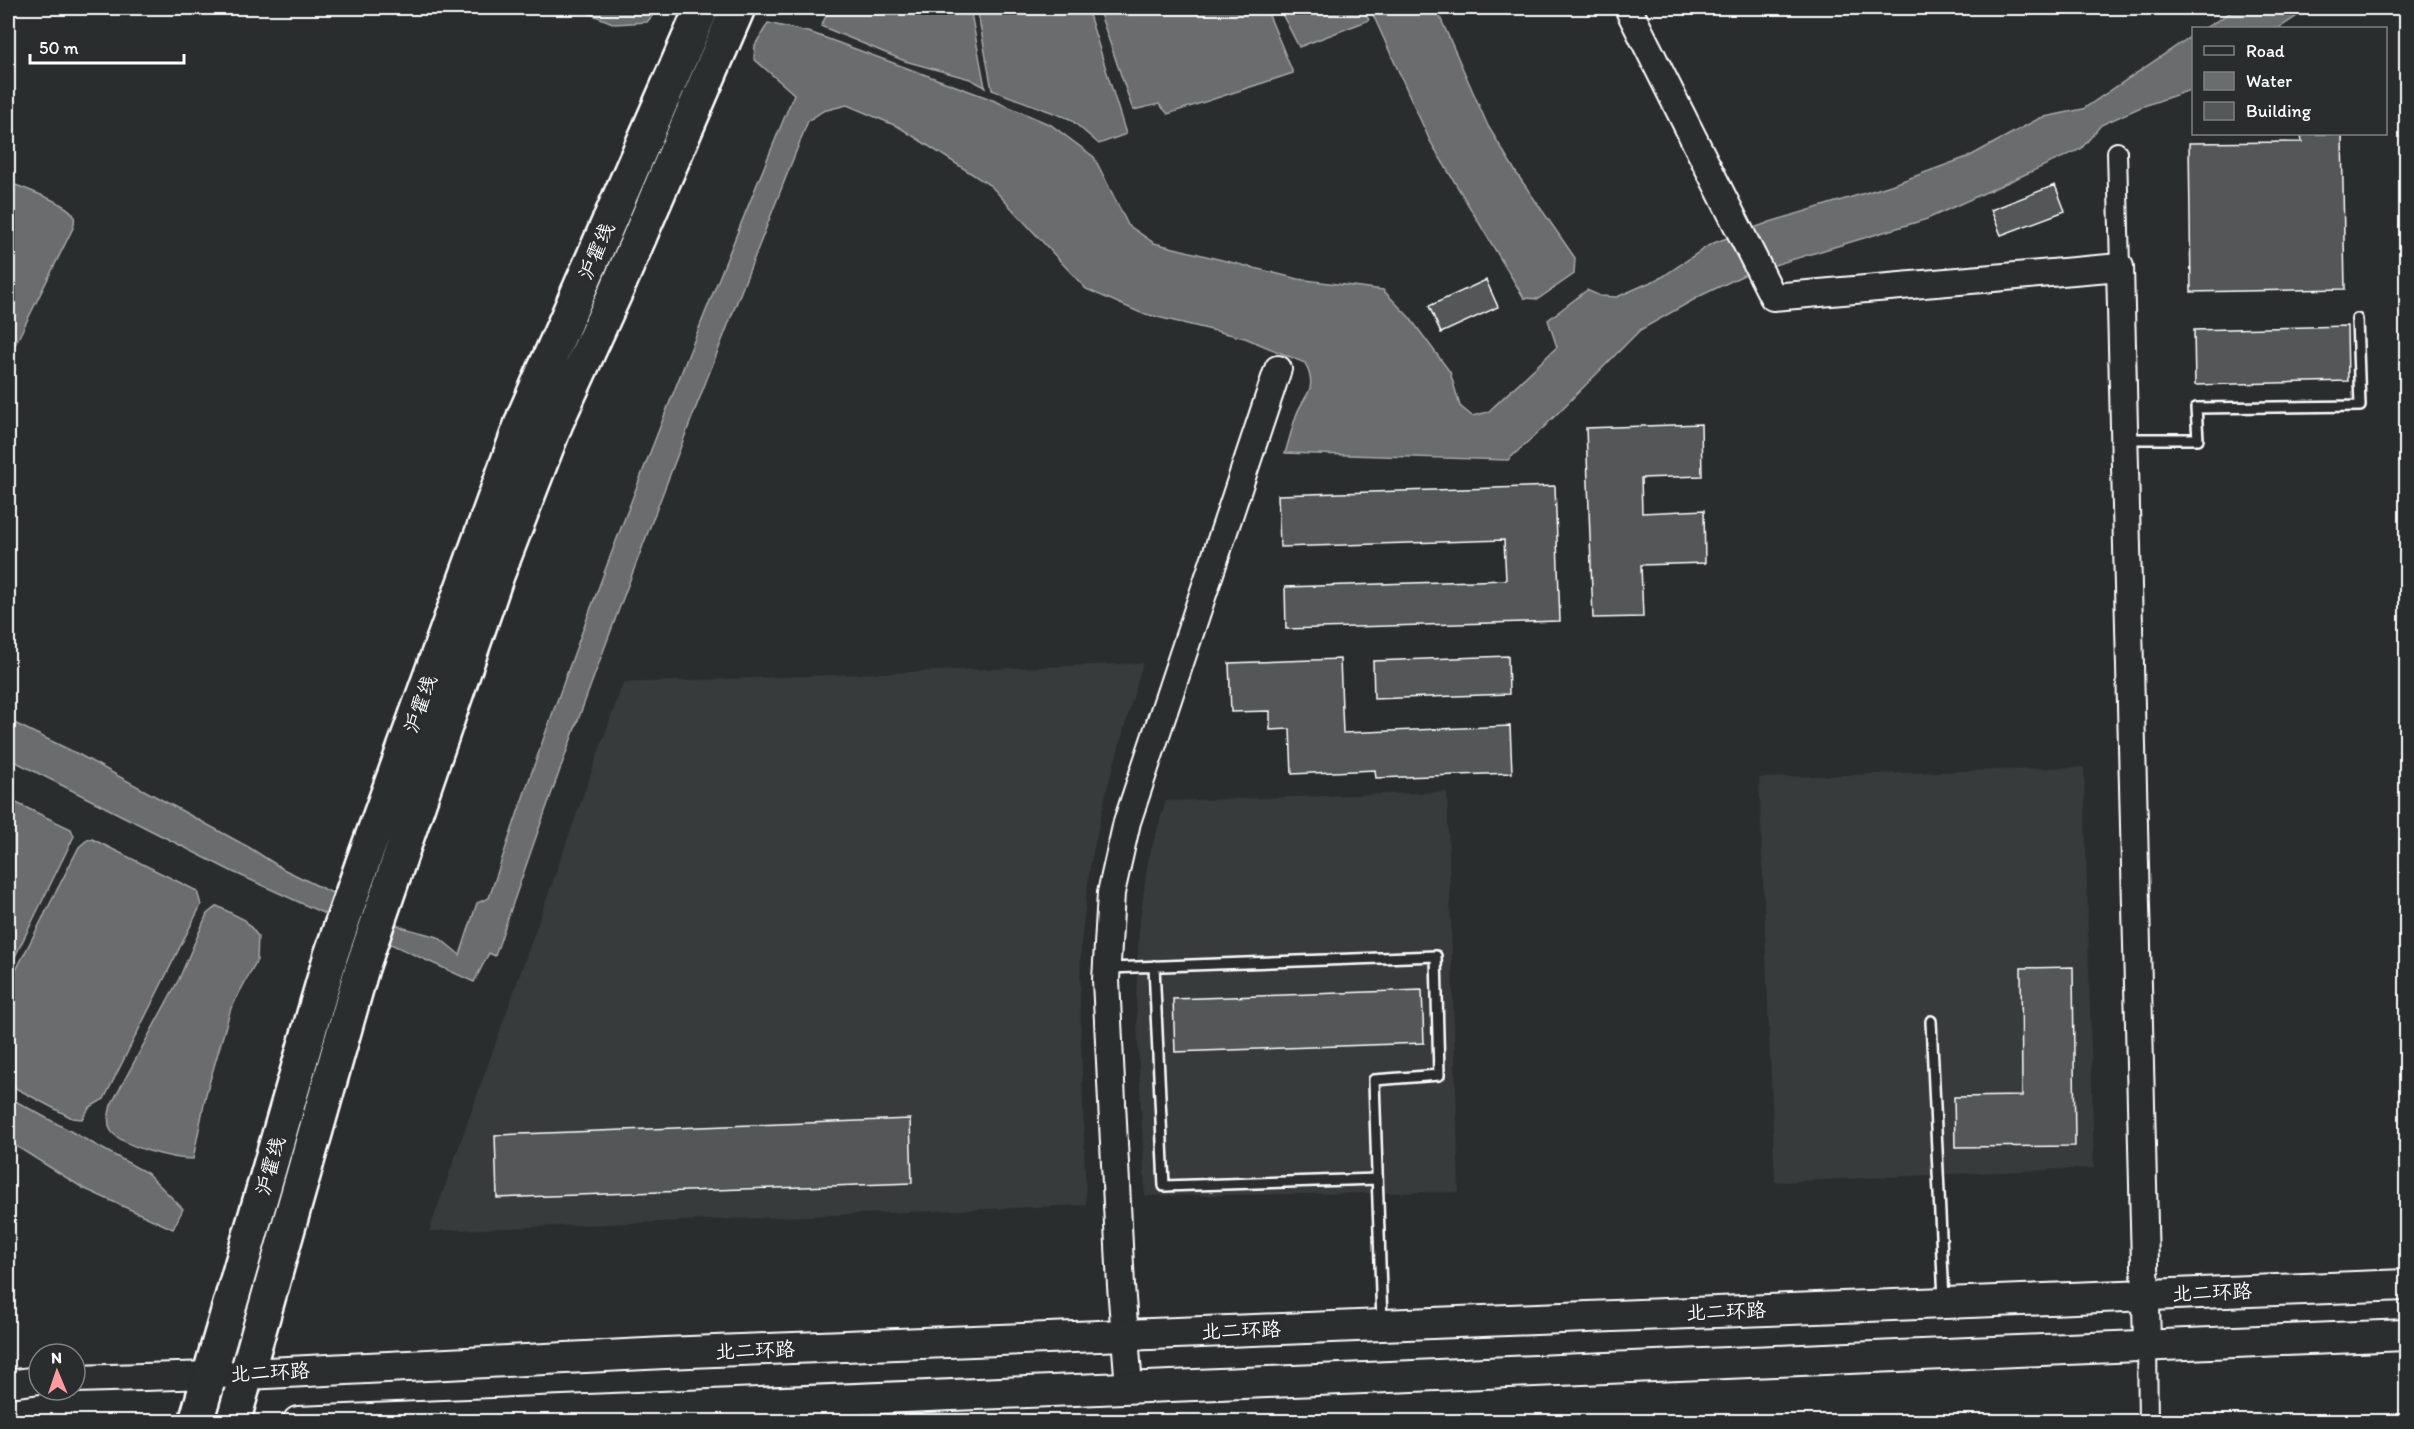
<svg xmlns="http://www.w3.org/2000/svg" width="2414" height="1429" viewBox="0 0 2414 1429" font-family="Itim,'LXGW WenKai TC',sans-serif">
	<rect width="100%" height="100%" fill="#2a2d2e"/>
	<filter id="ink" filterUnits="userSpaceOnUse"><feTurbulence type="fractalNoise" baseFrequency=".0167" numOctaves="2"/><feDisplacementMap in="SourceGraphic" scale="12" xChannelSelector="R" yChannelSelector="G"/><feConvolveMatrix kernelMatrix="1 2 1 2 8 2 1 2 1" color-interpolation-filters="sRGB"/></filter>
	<g filter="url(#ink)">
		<path fill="#373a3b" d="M1143,663L1107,789L1090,866L1081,944L1080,1005L1086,1205L429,1231L623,683Z
			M2084,767L2094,1168L1775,1182L1759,778Z
			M1447,792L1459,1192L1145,1196L1136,998L1139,928L1148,860L1166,801Z"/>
		<path fill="#6a6c6d" stroke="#a6a7a7" stroke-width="1.5" d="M576,8H659L647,22L615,24Z
			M830,8H970L985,87L970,79L905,61L821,26Z
			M977,8H1087L1126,134L1099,144L1070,119L992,90Z
			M1098,8H1266L1293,73L1168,114L1159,104L1133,110Z
			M1279,8H1363L1369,20L1299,47Z
			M1370,8H1436L1488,126L1517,174L1575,258L1574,274L1538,299L1524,298L1430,141Z
			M2238,8H2309L2279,28H2205Z
			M768,23L812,33L988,98L1051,125L1094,157L1128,225L1154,243L1298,279L1383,290L1410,318L1450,372L1460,406L1472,416L1488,412L1557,347L1548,320L1587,290L1600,296L1617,297L1662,277L1711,244L1770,222L1891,185L1970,156L2040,118L2083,109L2193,35V89L2141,107L2101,125L2081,149L1927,219L1748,273L1702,295L1640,330L1544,427L1508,460L1285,453C1289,441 1292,428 1296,416C1304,393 1319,392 1305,363L1245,338L1141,313L1086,289L991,186L899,127L847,105L823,111L808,121C699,398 590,674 495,956L489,953L474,982L231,871L8,758V720L78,754L250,848L283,869L404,928L438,937L460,955L477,903L489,898C579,625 685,359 794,94L754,59L755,45Z
			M8,182C22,188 65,202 73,214C76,219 74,223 73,228L8,359Z
			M8,799L71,829L74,836L8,971Z
			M92,839L197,891L201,905L104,1099L90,1107L82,1119L72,1118L8,1084V986L79,847L87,840Z
			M217,906L245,920L258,936L257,960L231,1008L206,1094L193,1159C175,1159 119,1147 110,1129C107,1120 109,1114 111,1105L179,979L207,914Z
			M8,1097L147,1173L183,1209L173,1229L83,1188L8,1141Z"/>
		<path fill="#555758" stroke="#fff" stroke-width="1.5" d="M2301,134H2342L2345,289L2191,292L2189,143L2302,142Z
			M2055,185L2065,211L2001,235L1991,210Z
			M1486,280L1498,307L1441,333L1429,306Z
			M2347,326L2348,381L2195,385L2194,330Z
			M1701,424L1702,476L1641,478L1642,513L1704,510L1705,563L1641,565L1643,617L1593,618L1586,428Z
			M1555,486L1560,621L1286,629L1285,587L1506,580L1504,540L1280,547L1278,495Z
			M1508,656L1509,694L1374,699L1373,661Z
			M1340,659L1343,733L1510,726L1512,773L1376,778L1375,770L1292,774L1290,729L1270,730V711L1231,712L1229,663Z
			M2073,967L2075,1146L1955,1147L1954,1097L2022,1096L2021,968Z
			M1422,990L1424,1043L1175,1052L1173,999Z
			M910,1119L912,1183L497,1198L495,1135Z"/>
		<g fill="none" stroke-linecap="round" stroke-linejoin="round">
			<defs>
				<path id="lane" d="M2127,439H2198L2196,408L2360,406L2357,319
					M1154,966L1164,1186L1377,1179
					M1109,968L1436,956L1439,1075L1374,1080L1382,1323
					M1931,1021L1944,1300"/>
				<path id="street" d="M2117,152L2120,267
					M2147,1344L2148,1422"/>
				<path id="secondary" d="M1628,8L1773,297L2120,267L2147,1344
					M75,1379L246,1374
					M8,1384L39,1380
					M1129,1387L1121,1286L1106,980L1111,893L1127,822L1278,369"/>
				<path id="primary" d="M246,1374L665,1353L2406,1285
					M298,1422L2406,1335"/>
				<path id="highway" d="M196,1422L331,955L362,865L525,414L702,8
					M233,1422L362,968L496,578L556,423L617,289L738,8"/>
			</defs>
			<use href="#lane" stroke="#fff" stroke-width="14"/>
			<use href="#street" stroke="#fff" stroke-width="22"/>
			<use href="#secondary" stroke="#fff" stroke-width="30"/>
			<use href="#primary" stroke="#fff" stroke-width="34"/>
			<use href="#highway" stroke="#fff" stroke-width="38"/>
			<use href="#lane" stroke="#2a2d2e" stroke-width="9"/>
			<use href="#street" stroke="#2a2d2e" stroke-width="18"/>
			<use href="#secondary" stroke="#2a2d2e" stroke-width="26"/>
			<use href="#primary" stroke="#2a2d2e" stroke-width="30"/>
			<use href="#highway" stroke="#2a2d2e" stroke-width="33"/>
		</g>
	</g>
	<g text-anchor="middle" stroke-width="6" stroke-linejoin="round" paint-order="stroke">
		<g font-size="20" fill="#fff" stroke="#2a2d2e">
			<text transform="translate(596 251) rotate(-66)" y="7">沪霍线</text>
			<text transform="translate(420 704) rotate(-70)" y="7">沪霍线</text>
			<text transform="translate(270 1166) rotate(-74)" y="7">沪霍线</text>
			<text transform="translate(2212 1292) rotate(-2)" y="7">北二环路</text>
			<text transform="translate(1726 1311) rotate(-2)" y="7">北二环路</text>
			<text transform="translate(1241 1330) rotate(-2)" y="7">北二环路</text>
			<text transform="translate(755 1350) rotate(-2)" y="7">北二环路</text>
			<text transform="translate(270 1372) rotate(-3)" y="7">北二环路</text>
		</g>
	</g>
	<rect width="2414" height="1429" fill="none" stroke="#2a2d2e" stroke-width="30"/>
	<rect x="15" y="15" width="2384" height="1399" fill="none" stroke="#fff" stroke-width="2" filter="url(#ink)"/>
	<rect x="2192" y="27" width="195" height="108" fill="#2a2d2e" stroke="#7f8182" stroke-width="1.5"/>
	<rect x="2204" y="46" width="30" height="9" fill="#2a2d2e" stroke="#7f8182" stroke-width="1.5"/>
	<text x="2246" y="57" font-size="18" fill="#ffffff">Road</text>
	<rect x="2204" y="72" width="30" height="18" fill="#6a6c6d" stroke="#7f8182" stroke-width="1.5"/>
	<text x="2246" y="87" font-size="18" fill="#ffffff">Water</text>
	<rect x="2204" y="102" width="30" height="18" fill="#555758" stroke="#7f8182" stroke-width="1.5"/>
	<text x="2246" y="117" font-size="18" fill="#ffffff">Building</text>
	<g transform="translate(57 1372) rotate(358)"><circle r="28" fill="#2a2d2e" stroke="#7f8182" stroke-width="1.5"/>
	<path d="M0-4.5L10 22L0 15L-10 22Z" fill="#ff9aa2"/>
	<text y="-9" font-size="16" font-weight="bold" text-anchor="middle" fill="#ffffff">N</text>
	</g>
	<path d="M30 54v9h154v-9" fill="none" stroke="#ffffff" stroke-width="3"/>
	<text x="39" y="54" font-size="18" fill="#ffffff" stroke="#2a2d2e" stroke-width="4.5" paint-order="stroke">50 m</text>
</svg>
